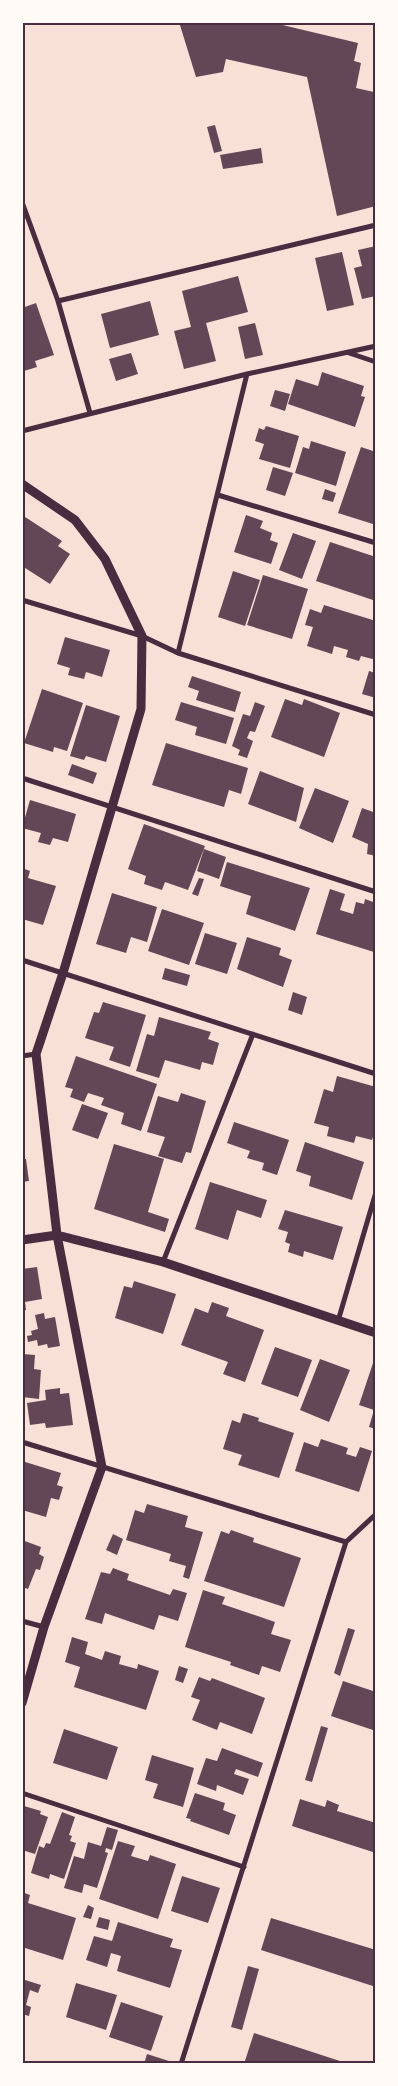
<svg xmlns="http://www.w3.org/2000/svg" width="398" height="2086" viewBox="0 0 398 2086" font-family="Arial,sans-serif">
	<rect width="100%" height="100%" fill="#f7e1d7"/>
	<path fill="#644757" d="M179,22H270L358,43L354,61L361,63L356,88L374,92L376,97V206L337,216L307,77L226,59L223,72L196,77Z
		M215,125L222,151L214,153L207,127Z
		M261,148L263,163L223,169L220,155Z
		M376,246V296L362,299L354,268L362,266L358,250Z
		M342,252L354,305L327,311L315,258Z
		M238,276L248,312L206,323L216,361L184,369L174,331L191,327L182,291Z
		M150,301L159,335L110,348L101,314Z
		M36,303L54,355L35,361L37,367L24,371L22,366V308Z
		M255,323L263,355L245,359L238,327Z
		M131,353L138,374L116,381L109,359Z
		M322,372L364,386L361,396L365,397L355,427L288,404L296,379L318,386Z
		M275,390L290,394L285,411L270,406Z
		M266,426L299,436L290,468L259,459L264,444L255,441L259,428L264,430Z
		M311,441L346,452L336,486L295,473L303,447L309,449Z
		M361,447L376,452V525L338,513Z
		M273,467L293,473L285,496L266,490Z
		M325,489L336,493L333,502L322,499Z
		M22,515L62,541L58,546L70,554L50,584L22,566Z
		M246,515L263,521L260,528L272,533L270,540L278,543L271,564L234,552Z
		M293,533L316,541L302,579L279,570Z
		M330,542L376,557V601L316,581Z
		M233,571L260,580L245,626L218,617Z
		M263,575L308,589L292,639L247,625Z
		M324,605L376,621L374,628L376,629V660L361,656L359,661L346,657L348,650L334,646L332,654L307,646L313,627L305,625L310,609L321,613Z
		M65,637L110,650L102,677L86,672L84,679L68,675L70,668L57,664Z
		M369,671L376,673V698L362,694Z
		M192,676L241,692L235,712L196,700L199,691L188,687Z
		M42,689L83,703L67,751L54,747L53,752L24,743Z
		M285,699L302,705L304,699L340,713L324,757L271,737Z
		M181,702L234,718L226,744L195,735L197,727L175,720Z
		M255,702L265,706L255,732L250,731L247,738L253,741L247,758L238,755L240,750L232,746L243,714L250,716Z
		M86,705L120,716L106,762L86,756L84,760L70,756Z
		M166,743L248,768L241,794L229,790L224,807L152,785Z
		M72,764L97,773L93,784L68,775Z
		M260,771L304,788L296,822L248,804Z
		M315,788L349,801L333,843L299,828Z
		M30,800L76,814L68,842L53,838L50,845L38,842L41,833L22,828Z
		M362,808L376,813V856L367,854L368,844L352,837Z
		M144,824L205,846L188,890L165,882L162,890L144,884L146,876L128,869Z
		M204,849L226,857L219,879L197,871Z
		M227,862L310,888L295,931L246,914L251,896L220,886Z
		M22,868L30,871L28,878L56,886L43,925L22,919Z
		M199,878L204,879L198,896L192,894Z
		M330,889L345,894L340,910L353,914L356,902L364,904L365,899L376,903L374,952L316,934Z
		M112,893L157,907L147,942L131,937L126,953L96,944Z
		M162,909L204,923L189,965L148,951Z
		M205,933L237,943L227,974L195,964Z
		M247,937L281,948L279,955L292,960L283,987L237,969Z
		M165,968L190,975L187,986L162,979Z
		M293,992L307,997L302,1015L288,1010Z
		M103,1002L146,1015L130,1067L109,1060L114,1047L85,1038L94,1012L99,1013Z
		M159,1017L211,1032L208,1039L219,1043L213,1065L202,1062L200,1070L165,1060L159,1078L136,1071L147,1034L154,1036Z
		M76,1056L157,1084L141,1131L121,1124L124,1113L101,1105L104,1098L88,1093L84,1102L70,1097L73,1089L65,1087Z
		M337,1076L376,1087V1127L372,1140L356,1136L354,1143L327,1136L329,1127L314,1123L324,1089L333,1092Z
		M181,1093L206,1101L191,1153L186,1152L182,1163L158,1156L165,1137L147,1132L158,1096L178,1102Z
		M82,1104L108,1113L98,1139L72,1130Z
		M234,1122L289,1140L277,1175L262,1170L264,1163L247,1158L250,1151L227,1143Z
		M305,1142L364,1162L352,1200L309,1186L311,1176L296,1171Z
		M114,1144L164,1159L148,1212L169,1219L165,1232L94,1209Z
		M22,1159H26L29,1181L22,1182Z
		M210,1182L267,1200L261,1218L237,1210L228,1240L195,1229Z
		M285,1210L343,1227L333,1260L304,1251L303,1257L288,1252L290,1244L285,1242L288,1232L278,1229Z
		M37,1267L42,1299L25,1302L26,1310L22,1311V1269Z
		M134,1281L176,1294L163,1334L115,1318L124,1286L132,1288Z
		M212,1302L229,1308L226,1316L264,1330L245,1382L223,1374L228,1362L181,1345L195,1308L208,1313Z
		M44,1313L45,1319L55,1317L60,1346L48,1348L47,1344L38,1346L37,1340L28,1342L27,1336L32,1335L31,1331L38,1329L35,1315Z
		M275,1347L312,1360L298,1397L261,1384Z
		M22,1354L35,1355L34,1369L41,1370L39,1399L22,1397Z
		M320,1359L350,1370L329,1422L300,1410Z
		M374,1360L376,1361V1429L369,1427L374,1410L359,1405Z
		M60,1388V1394L69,1393L73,1425L46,1428L45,1423L30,1425L27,1403L46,1400L45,1390Z
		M243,1413L259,1418L258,1421L294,1433L279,1478L238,1465L242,1455L223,1449L232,1420L240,1423Z
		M321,1439L348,1448L346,1454L356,1457L360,1447L372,1451L359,1492L295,1471L304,1442L318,1447Z
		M22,1461L61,1473L57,1485L63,1487L59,1500L51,1498L46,1517L22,1510Z
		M147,1504L188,1516L185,1527L203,1532L189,1579L183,1577L186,1566L169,1561L171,1554L126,1540L135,1510L144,1513Z
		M231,1530L254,1538L253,1542L301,1558L284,1607L204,1581L221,1531L229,1534Z
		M113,1534L123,1539L117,1555L106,1550Z
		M22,1540L41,1547L39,1554L44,1557L40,1570L36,1569L28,1589L22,1587Z
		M113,1568L129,1574L127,1580L170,1595L173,1589L187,1593L178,1621L159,1615L154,1630L105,1613L102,1624L85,1619L101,1572L110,1574Z
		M203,1590L225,1597L222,1604L275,1622L271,1634L291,1640L280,1672L262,1666L259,1675L230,1665L231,1662L185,1647Z
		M348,1628L355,1630L340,1676L334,1673Z
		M72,1637L88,1642L85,1654L102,1660L105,1651L121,1656L119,1664L137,1669L138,1664L159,1671L146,1710L74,1687L80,1667L65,1662Z
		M179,1666L188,1669L183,1683L175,1680Z
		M199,1677L210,1681L212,1678L265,1698L252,1734L220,1722L217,1730L192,1720L200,1700L191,1697Z
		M343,1681L376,1692V1731L331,1716Z
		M321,1726L328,1728L312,1782L305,1780Z
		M64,1729L118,1747L107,1780L53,1763Z
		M222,1748L263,1763L258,1777L236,1769L234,1774L249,1779L243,1795L217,1785L216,1791L197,1784L206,1758L217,1761Z
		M152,1755L194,1768L183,1807L153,1798L158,1784L145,1780Z
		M195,1793L225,1803L223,1810L236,1815L229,1835L190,1821L191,1819L186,1818Z
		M300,1799L325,1807L327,1800L339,1805L337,1811L376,1823V1853L292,1826Z
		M24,1806L41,1811L40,1814L48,1817L35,1854L22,1850V1810Z
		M62,1812L75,1817L69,1835L72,1836L70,1841L76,1843L64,1879L50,1874L49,1879L31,1873L39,1846L44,1848L46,1843L50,1844Z
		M107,1827L118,1830L112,1850L106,1848L105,1852L108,1853L97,1888L84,1884L82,1893L64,1888L74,1856L84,1859L88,1842L101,1846Z
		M118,1841L135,1846L131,1856L148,1861L150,1855L176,1864L158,1919L99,1899Z
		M182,1876L220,1888L208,1923L171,1911Z
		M22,1892L30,1895L28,1903L76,1918L63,1960L22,1947Z
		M88,1905L94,1908L91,1919L83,1917Z
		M99,1917L110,1920L108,1930L96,1927Z
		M271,1918L376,1950V1987L261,1950Z
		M118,1922L173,1939L170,1947L182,1950L170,1988L117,1971L121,1956L111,1953L107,1967L86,1960L94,1936L112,1941Z
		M248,1966L259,1969L242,2030L231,2027Z
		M22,1979L41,1985L38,1993L30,1990L26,2005L31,2007L29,2016L22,2014Z
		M76,1983L117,1995L106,2030L66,2017Z
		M121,2002L163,2016L151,2051L109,2037Z
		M254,2033L346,2063L345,2064H244Z
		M147,2054L169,2061V2064H144Z"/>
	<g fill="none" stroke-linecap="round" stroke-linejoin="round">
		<path stroke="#4a2c40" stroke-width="5" d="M22,202L58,301L90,413
			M58,301L376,225
			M349,353L376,362
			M22,431L247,374L376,346
			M218,495L376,543
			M22,600L142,636L178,653L376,715
			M178,653L247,374
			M22,778L376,892
			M22,960L376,1074
			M22,1056L36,1054
			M163,1262L253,1034
			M338,1321L376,1192
			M22,1442L346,1542
			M22,1621L44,1627
			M22,1793L244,1867
			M181,2064L346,1542L376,1514"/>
		<path stroke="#4a2c40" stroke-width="9" d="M22,484L75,520L105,559L142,636L141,709L63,973L36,1054L57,1235L102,1467L44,1627L22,1703
			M22,1240L57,1235L163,1262L376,1333"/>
	</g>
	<rect width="398" height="2086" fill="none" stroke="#fffaf5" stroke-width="48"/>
	<rect x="24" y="24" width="350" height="2038" fill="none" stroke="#4a2c40" stroke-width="2"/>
</svg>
